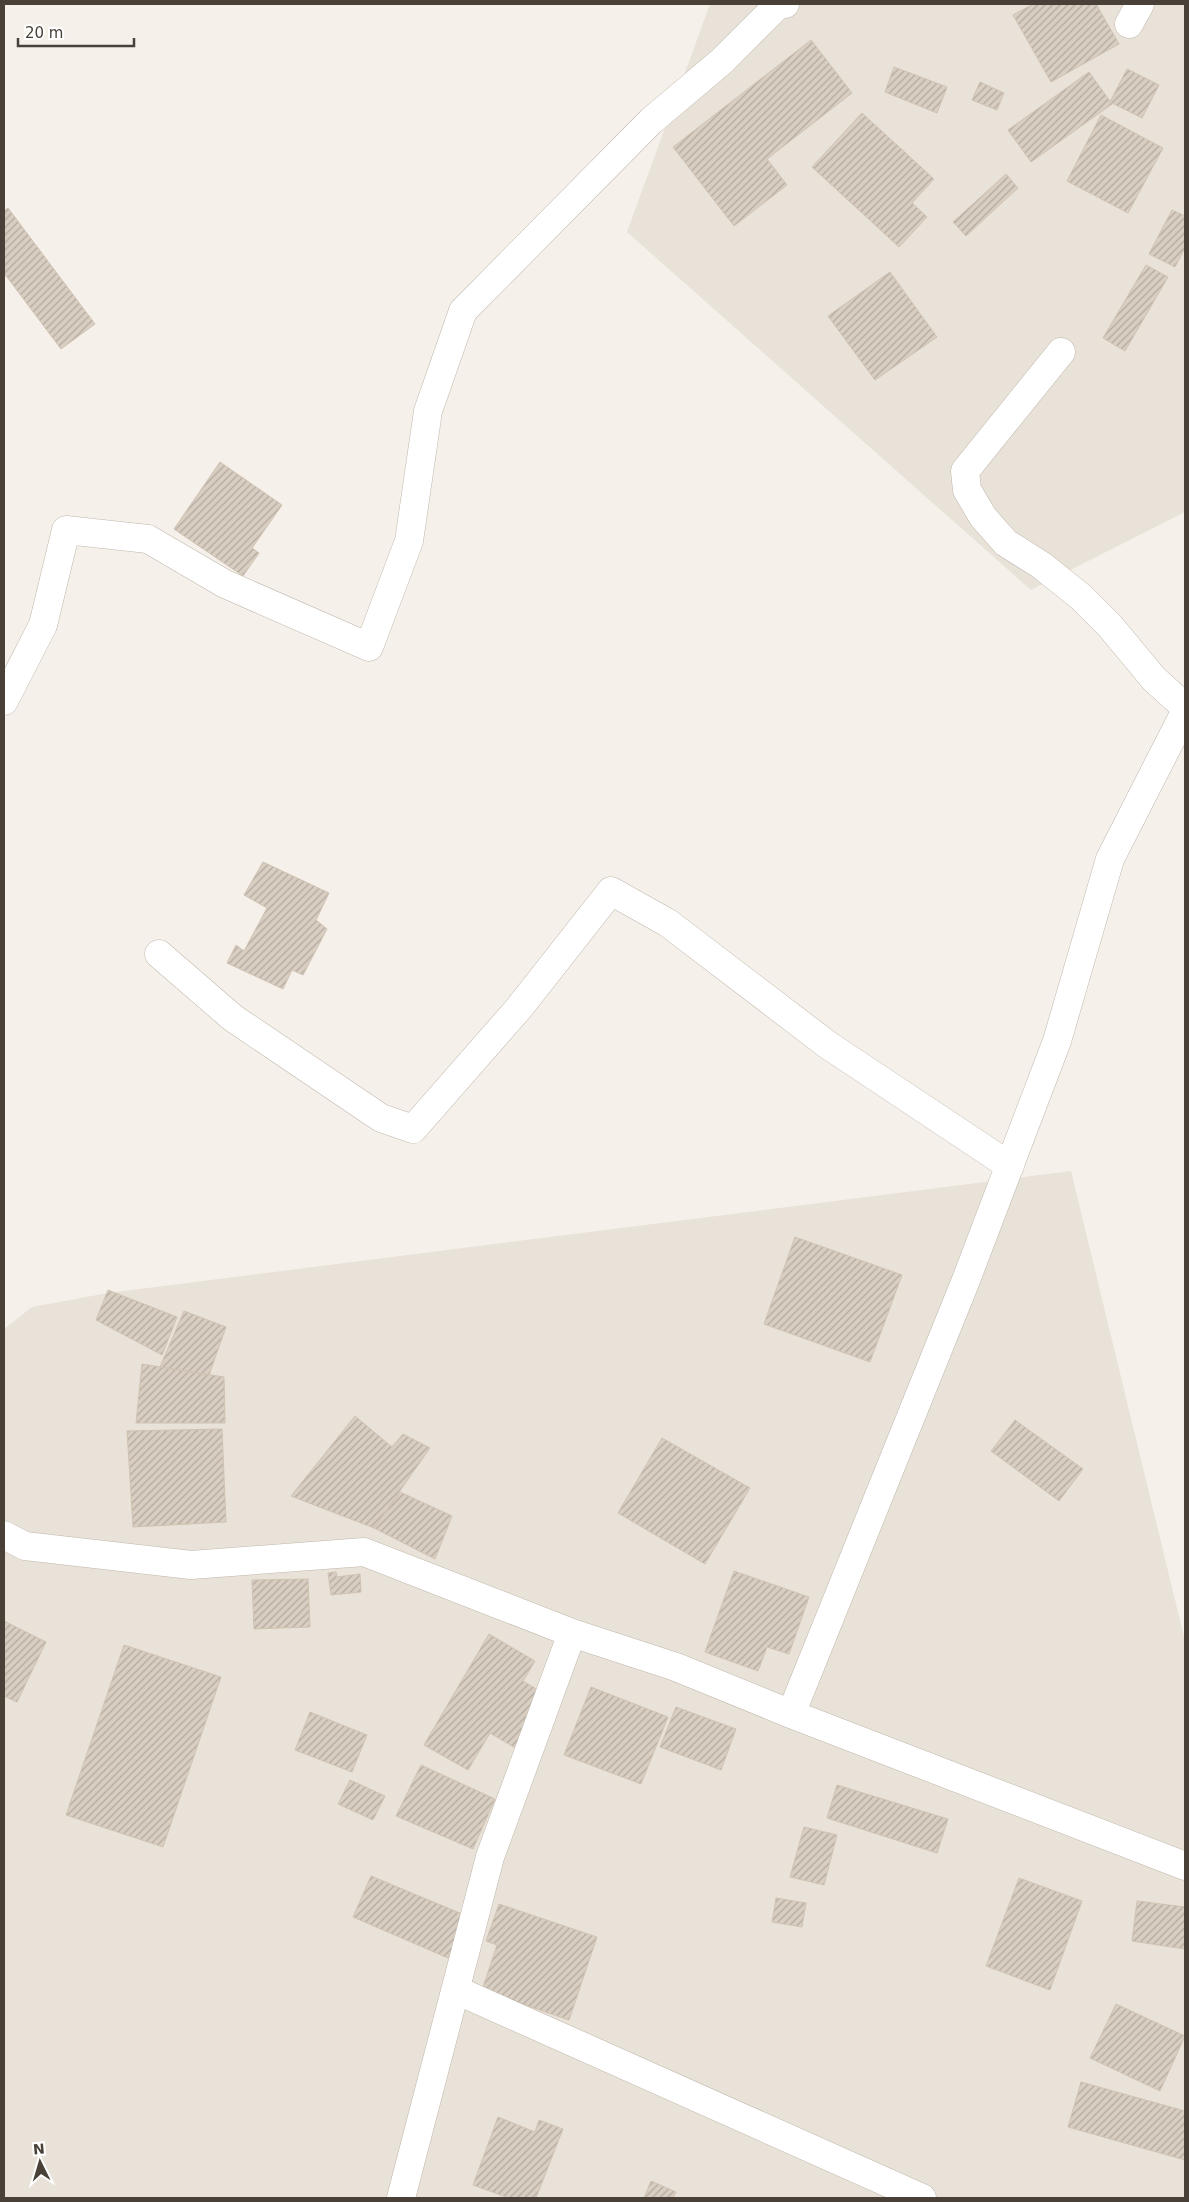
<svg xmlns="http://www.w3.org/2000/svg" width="1189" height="2202" viewBox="0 0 1189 2202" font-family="'DejaVu Sans',sans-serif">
	<defs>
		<pattern id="building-hatch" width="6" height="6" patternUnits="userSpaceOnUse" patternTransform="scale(1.25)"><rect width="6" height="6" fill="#d9cec2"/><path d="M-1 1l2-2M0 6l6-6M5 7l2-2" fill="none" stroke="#b2a99f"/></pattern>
	</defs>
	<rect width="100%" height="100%" fill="#f5f0ea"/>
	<path fill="#e9e2d8" d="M710,4H1185V512L1031,590L627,232Z
		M1071,1171L1185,1641V2198H4V1329L32,1307L108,1293Z"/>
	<path fill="url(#building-hatch)" stroke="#d1c3b2" d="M1033,4H1096L1119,44L1051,82L1013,15Z
		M811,40L852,93L767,159L787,185L734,226L673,147Z
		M894,67L947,87L937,113L885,92Z
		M1127,69L1159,85L1142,118L1110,102Z
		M1089,72L1112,104L1031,162L1008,130Z
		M980,82L1004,93L997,110L972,100Z
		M862,113L934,179L912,203L927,217L899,247L812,167Z
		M1101,115L1163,148L1128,213L1067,181Z
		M1006,174L1018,188L966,236L953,222Z
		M8,208L95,324L61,349L4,273V211Z
		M1172,210L1185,216V248L1175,267L1149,254Z
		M1146,265L1168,277L1125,351L1103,338Z
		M890,272L937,337L875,380L828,316Z
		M220,462L282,505L252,548L259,553L243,576L174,529Z
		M263,862L329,893L316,920L327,929L303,975L292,970L283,989L227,963L236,945L244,951L267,908L244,895Z
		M795,1237L902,1275L870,1362L764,1324Z
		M108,1290L177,1317L162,1355L96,1320Z
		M184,1311L226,1327L209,1375L160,1367Z
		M142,1364L224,1377L225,1423H136Z
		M355,1416L392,1447L403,1434L430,1448L374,1528L291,1496Z
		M1015,1420L1083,1469L1059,1501L991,1451Z
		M222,1429L226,1522L133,1527L127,1431Z
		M662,1438L750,1488L705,1564L618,1513Z
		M400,1492L452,1516L435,1559L374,1528Z
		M734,1571L809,1597L789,1654L767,1647L758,1671L705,1652Z
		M336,1572L337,1577L360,1574L361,1592L331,1595L328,1573Z
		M308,1579L310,1627L254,1629L252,1580Z
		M4,1621L46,1642L17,1702L4,1696Z
		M489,1634L535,1661L523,1681L548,1696L517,1749L490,1733L468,1770L424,1745Z
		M124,1645L221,1677L163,1847L66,1815Z
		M591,1687L668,1717L641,1784L564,1755Z
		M676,1707L736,1729L721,1770L660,1747Z
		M310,1712L367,1735L352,1772L295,1750Z
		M421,1765L495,1799L473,1849L396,1816Z
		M350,1780L385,1796L373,1820L338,1804Z
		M837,1785L948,1819L937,1853L827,1818Z
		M804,1827L837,1835L824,1885L790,1877Z
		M371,1876L467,1916L448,1958L353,1917Z
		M1019,1878L1082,1901L1050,1990L986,1966Z
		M776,1898L806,1903L802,1927L772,1922Z
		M1137,1901L1185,1907V1949L1132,1941Z
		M499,1904L597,1937L569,2020L482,1990L497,1945L486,1941Z
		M1116,2004L1185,2036L1160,2091L1090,2058Z
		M1081,2082L1185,2111V2160L1068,2127Z
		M498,2117L535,2132L539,2120L563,2129L536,2198H509L473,2185Z
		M651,2181L676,2192L673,2198H644Z"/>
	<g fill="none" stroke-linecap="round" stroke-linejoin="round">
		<defs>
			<path id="street" d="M1129,24L1140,4
				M1061,352L965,471L967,490L983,517L1006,543L1041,565L1081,597L1110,626L1154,679L1185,707
				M4,701L43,625L66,530L148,539L225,584L369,647L409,541L428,411L463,311L651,121L722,61L777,6L785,4
				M159,954L233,1018L381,1118L413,1129L519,1008L611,891L668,923L828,1045L1010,1166
				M4,1535L25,1546L191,1565L364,1552L572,1633L676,1667L791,1714L1185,1866
				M791,1714L966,1280L1057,1041L1110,859L1185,712
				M456,1990L922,2198
				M401,2198L490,1857L572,1633"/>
		</defs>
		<use href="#street" stroke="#c0b7ac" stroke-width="29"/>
		<use href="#street" stroke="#fff" stroke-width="28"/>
	</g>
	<rect width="1189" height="2202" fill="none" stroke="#494138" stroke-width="10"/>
	<g transform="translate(40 2162) rotate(355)" stroke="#ffffff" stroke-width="4" paint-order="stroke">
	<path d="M0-4L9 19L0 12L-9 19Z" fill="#494138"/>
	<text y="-8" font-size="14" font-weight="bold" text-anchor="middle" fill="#494138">N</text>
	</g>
	<path d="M18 38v8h116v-8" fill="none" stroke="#494138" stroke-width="2.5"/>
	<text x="25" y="38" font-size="15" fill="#494138" stroke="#ffffff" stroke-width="4" paint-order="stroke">20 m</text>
</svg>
